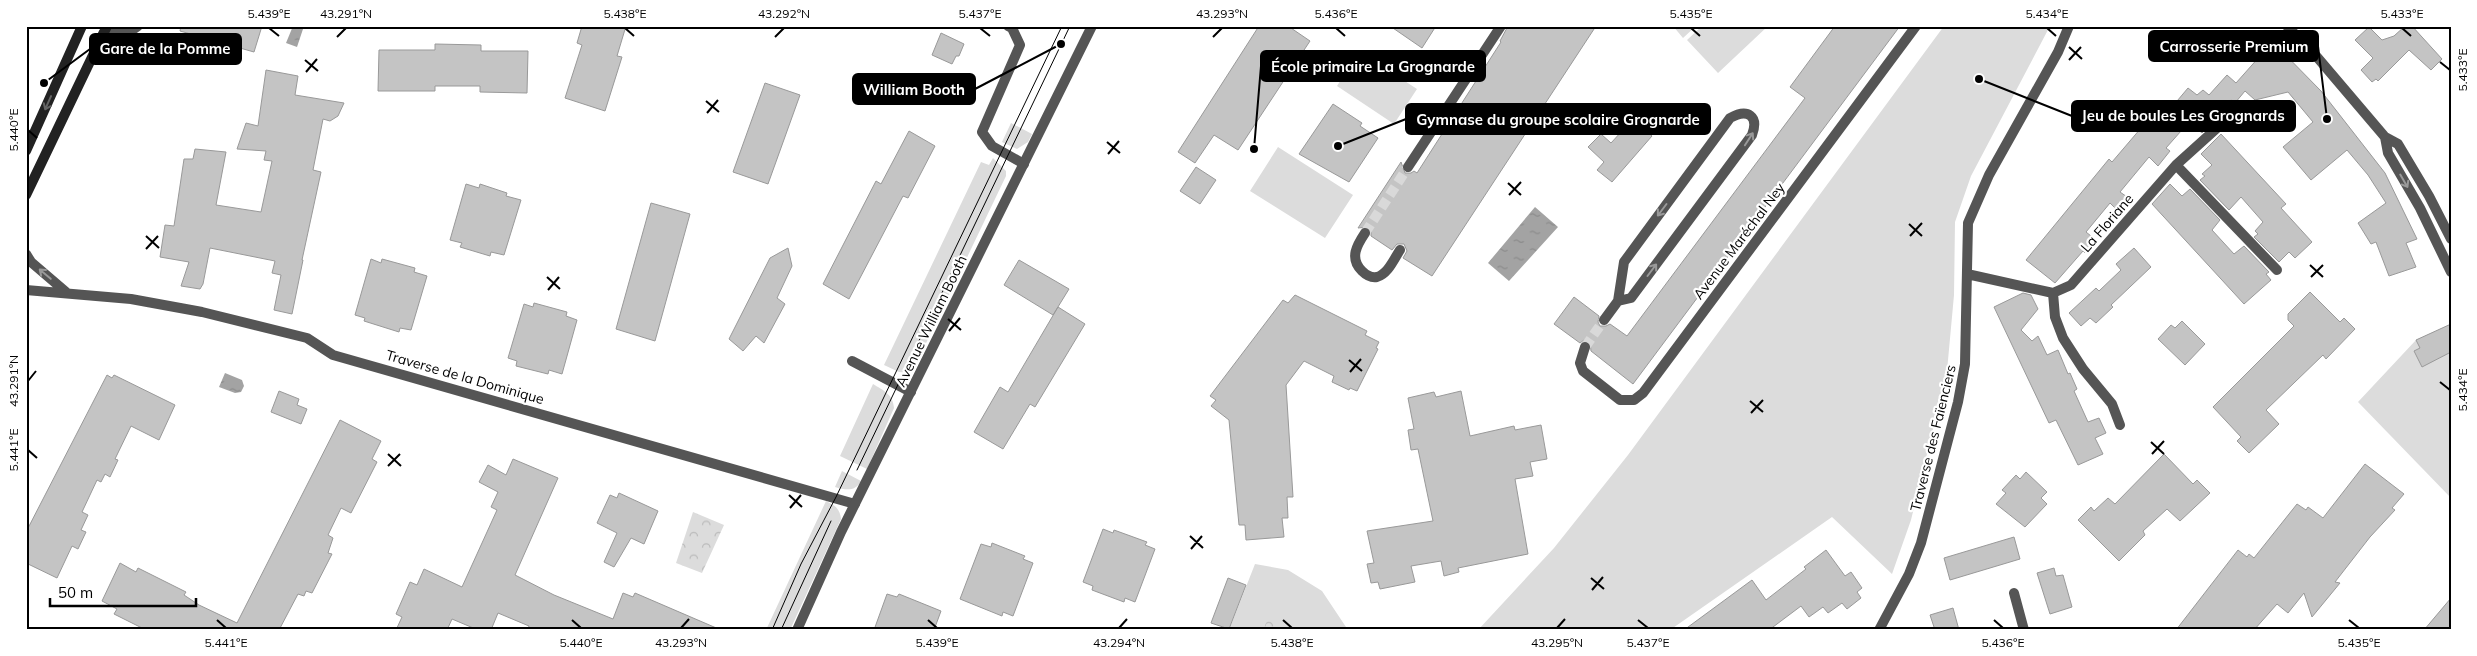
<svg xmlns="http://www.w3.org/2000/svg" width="2477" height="656" viewBox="0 0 2477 656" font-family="Mulish,sans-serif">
	<defs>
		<pattern id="park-crowns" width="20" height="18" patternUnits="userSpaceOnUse" patternTransform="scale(1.25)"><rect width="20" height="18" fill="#dcdcdc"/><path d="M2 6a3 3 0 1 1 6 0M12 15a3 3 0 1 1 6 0" fill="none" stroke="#bbb"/></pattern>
		<pattern id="water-ripples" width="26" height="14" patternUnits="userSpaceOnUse" patternTransform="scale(1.25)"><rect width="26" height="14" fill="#a3a3a3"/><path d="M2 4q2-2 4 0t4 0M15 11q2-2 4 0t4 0" fill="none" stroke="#8b8b8b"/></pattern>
	</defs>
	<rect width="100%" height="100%" fill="#fff"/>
	<path fill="#dcdcdc" d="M1673,26H1696L1683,38Z
		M1702,26H1768L1718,73L1687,40Z
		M1944,26H2050L1971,176L1955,222L1954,295L1947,371L1911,520L1892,574L1832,517L1670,630H1478L1554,548L1628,455Z
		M1359,51L1417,89L1394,124L1337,86Z
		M1011,123L1032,134L1028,142L1017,149L1002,142Z
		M1278,147L1353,195L1325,238L1250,191Z
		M993,158L1006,171V176L916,364L908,373L899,372L884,365L981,162L989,165Z
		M2451,324V498L2358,402L2416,340Z
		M873,384C884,391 893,394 894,408L867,469L840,456Z
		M842,471L861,481C855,492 846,490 835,487Z
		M826,501C835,505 840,509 841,519L790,630H766Z
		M1255,564L1288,570L1322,591L1348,630H1229Z"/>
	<path fill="url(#park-crowns)" d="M693,512L724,525L702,573L676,563Z
		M1269,616L1298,630H1263Z"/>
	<path fill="url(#water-ripples)" d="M293,26H304L297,47L286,43Z
		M1535,207L1558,227L1509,281L1488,263Z
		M225,373L242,380L244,386L241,392L235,393L219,387Z"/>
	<path fill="#c4c4c4" stroke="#999" d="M181,26H262L254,52L180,31Z
		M582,26H626L617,56L622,57L605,111L565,98L582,45L577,43Z
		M1259,26H1288L1310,41L1238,150L1214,135L1195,163L1178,152Z
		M1390,26H1436L1422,48Z
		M1508,26H1596L1432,276L1403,258L1407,251L1404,244H1397L1392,250L1371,236V230L1368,227L1358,228L1401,162L1405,173H1411L1414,171L1417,173L1501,42L1500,41Z
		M1835,26H1900L1633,384L1591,351L1590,342L1584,340L1580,343L1554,324L1574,297L1599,316L1598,322L1600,326H1606L1610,324L1627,336L1805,98L1790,87Z
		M2405,26H2412L2442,59L2431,70L2409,50L2378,81L2376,79L2372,82L2361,70L2373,58L2355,40L2369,27L2382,40L2394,36Z
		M941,33L964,44L959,56H956L952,64L932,55Z
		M2266,35L2321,91L2385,173L2417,239L2406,243L2416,267L2389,276L2376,242L2371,244L2358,223L2386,203L2368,175L2347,150L2311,180L2283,147L2313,122L2288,92L2255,100L2245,91L2235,103L2231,100L2209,120L2212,123L2202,133L2189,122L2166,148L2170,151L2158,166L2149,157L2120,192L2130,199L2119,212L2110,203L2086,232L2096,240L2085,253L2083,251L2055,283L2026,260L2109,159L2112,162L2153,114L2158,118L2169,104L2172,107L2188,88L2197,95L2203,90L2209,95L2227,75L2236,83L2260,56L2253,47Z
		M435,44L481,45V51H528L527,93L480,92V86H435V91H378L379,50H435Z
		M266,70L298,76L295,95L344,103L338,116L330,121L323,119L313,170L321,172L302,260H303L292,314L274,310L281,275L272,273L275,261L210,248L203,284L200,289L181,286L189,262L160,257L165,225L174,226L184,159H193L195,149L226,152L216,205L261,212L272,161L264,160L266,151L237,149L246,123L258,126Z
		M765,83L800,95L768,184L733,172Z
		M1333,104L1362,123L1360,126L1378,138L1349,182L1299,154Z
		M1633,119L1652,136L1612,182L1597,170L1604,162L1588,147L1601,134L1611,143Z
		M909,131L935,146L908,198L903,196L849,299L823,284L876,181L881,184Z
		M2221,134L2286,204L2281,208L2312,242L2295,258L2289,252L2279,262L2254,237L2258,234L2255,231L2263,222L2241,197L2229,210L2200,180L2205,176L2202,174L2212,165L2201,154Z
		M1196,167L1216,180L1200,204L1180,191Z
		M466,184L479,188L480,184L507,193L506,196L521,200L504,255L491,252L490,256L460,247L462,243L450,240Z
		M2170,184L2182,196L2190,189L2220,220L2212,230L2234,254L2244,246L2269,272L2266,274L2271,280L2244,304L2152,204Z
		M651,203L690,214L655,341L616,329Z
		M788,248L792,266L777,298L785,304L764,343L756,336L743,351L729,339L770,258Z
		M2134,248L2151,267L2111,305L2113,307L2096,323L2090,318L2081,326L2069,313L2096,288L2099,291L2121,270L2116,264Z
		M371,259L381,263L382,259L415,268L414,272L427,276L411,330L400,328L399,332L364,321L365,318L355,315Z
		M1019,260L1069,289L1053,315L1004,285Z
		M2310,292L2340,322L2344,318L2355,329L2326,359L2323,355L2266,410L2279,424L2249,453L2237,441L2241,437L2213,407L2294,326L2288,320V314Z
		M2023,293L2031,295L2038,309L2021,330L2032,341L2038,336L2047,355L2058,350L2068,374L2070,373L2077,389L2074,391L2088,422L2099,418L2106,433L2095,438L2103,454L2078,465L2056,420L2049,423L1994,307Z
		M1295,295L1367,331L1365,335L1379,342L1376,348L1378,349L1357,391L1350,388L1349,390L1332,382L1334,376L1304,361L1286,385L1293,497H1287L1288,518H1282L1284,537L1246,540L1245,525H1239L1229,420L1211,406L1216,400L1210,396L1283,300L1288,303Z
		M534,303L567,312L566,316L577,320L562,374L549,370L548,374L516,366L517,361L508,358L524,304L533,307Z
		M1058,307L1085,324L1035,407L1030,404L1003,449L974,432L1000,387L1008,392Z
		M2182,321L2205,344L2185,365L2158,339L2171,325L2175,328Z
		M2451,324V352L2422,367L2414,351L2420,348L2416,340Z
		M107,375L112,378L114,375L175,405L159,440L131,426L115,459L118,460L110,477L105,474L101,482L97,480L82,512L88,515L81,530L86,532L78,549L72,546L57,578L26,563V532Z
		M279,391L299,399L297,405L307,409L301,424L271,412Z
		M1461,391L1470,436L1514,426L1515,430L1541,425L1547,459L1530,462L1533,476L1515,479L1528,554L1458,568L1459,572L1444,576L1441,561L1411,566L1415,582L1380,589L1378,582L1371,583L1367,564L1374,563L1367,531L1433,521L1418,449L1411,450L1408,430L1414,429L1408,398L1434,392L1436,397Z
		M340,420L381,441L372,459L377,462L351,513L341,508L328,535L333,538L328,553L332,554L312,593L306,591L304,596L298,594L279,630H146L114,614L117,609L102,601L120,563L136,572L138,568L186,592L184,595L199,605L237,623Z
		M2164,454L2193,484L2197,480L2210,493L2180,521L2167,509L2143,531L2145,535L2119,561L2078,520L2091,507L2094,511L2108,498L2115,504Z
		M513,459L558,478L515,575L554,595L613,619L623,593L633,597L635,593L721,630H528L529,626L498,613L491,630H478L452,619L447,630H396L402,617L396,614L410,582L417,585L424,569L462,587L497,510L491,507L498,492L479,482L488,465L506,475Z
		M2365,464L2404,494L2392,508L2395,510L2370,537L2335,582L2340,583L2312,617L2304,593L2288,613L2277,604L2254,630H2176L2238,550L2247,557L2249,554L2254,558L2297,504L2306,510L2308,507L2323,518Z
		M2026,472L2047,492L2041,498L2047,504L2025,527L1996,504L2006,493L2002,490L2016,475L2020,479Z
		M619,493L658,511L644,544L631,538L614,567L604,562L617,533L597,523L610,495L617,498Z
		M1103,529L1113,533L1114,530L1147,542L1145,545L1155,549L1135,602L1125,598L1124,602L1092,590L1093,586L1083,582Z
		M2014,537L2020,559L1950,580L1944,558Z
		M992,543L1025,556L1023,559L1033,563L1013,616L1003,612L1002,616L960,599L981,544L991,547Z
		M1826,550L1845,576L1851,572L1862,588L1857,592L1861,598L1847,609L1842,603L1828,613L1823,607L1809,617L1801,606L1769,630H1684L1752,580L1766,600L1806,569L1804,567Z
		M2054,568L2056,576L2063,575L2072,607L2050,614L2037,573Z
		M1228,578L1246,585L1229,629L1211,623Z
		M887,594L897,597L899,594L941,611L934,630H874Z
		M2451,598V630H2424Z
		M1953,608L1959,630H1935L1930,615Z"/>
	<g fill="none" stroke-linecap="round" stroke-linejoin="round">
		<path stroke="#d9d9d9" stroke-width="10" stroke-dasharray="10 5" stroke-linecap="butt" d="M1365,233L1408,167
			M1585,347L1604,320"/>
		<path stroke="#555" stroke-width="10" d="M1008,26L1012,28L1020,45L982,132L992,146L1024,164
			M103,34H127L138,26
			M2176,165L2277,270
			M1408,167L1501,26
			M1365,233C1357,245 1349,258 1362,271C1366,275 1371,278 1377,277C1388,274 1394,259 1400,250
			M26,254L31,262L66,292
			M1967,274L2053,293L2071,285L2176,165L2217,128L2255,112L2274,121
			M26,290L131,299L202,312L307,338L333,355L855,504
			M2053,293L2055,317L2063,338L2083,369L2112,404L2120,425
			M1604,320L1618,301L1624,262L1730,118C1748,108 1759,116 1752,135L1631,298L1618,301
			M1585,347L1580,363L1583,371L1620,400H1634L1643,393L1916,26
			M852,361L911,392
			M2014,593L2024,630
			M1879,630L1909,574L1921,543L1958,402L1965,364L1968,223L1989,175L2058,52L2069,26"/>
		<path stroke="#555" stroke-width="10" d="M2287,26L2317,57L2385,137L2398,144L2429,196L2451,239
			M2385,137L2388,153L2420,208L2451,272
			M797,630L841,532L1092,26"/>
		<path stroke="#222" stroke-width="10" d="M26,151L82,26
			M26,195L107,26"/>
		<path stroke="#000" stroke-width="1" d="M857,470L1070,26
			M772,630L801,564L836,497L1062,26
			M781,630L831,521"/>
	</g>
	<defs><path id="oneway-shaft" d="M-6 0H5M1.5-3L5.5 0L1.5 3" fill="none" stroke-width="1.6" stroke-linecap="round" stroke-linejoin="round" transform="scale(1.25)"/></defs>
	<use stroke="#646464" href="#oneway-shaft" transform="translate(48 103) rotate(114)"/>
	<g stroke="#999">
		<use href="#oneway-shaft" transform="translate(1749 139) rotate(-57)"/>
		<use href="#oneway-shaft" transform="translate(2404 181) rotate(60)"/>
		<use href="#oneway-shaft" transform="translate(1662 210) rotate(127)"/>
		<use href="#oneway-shaft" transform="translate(1652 270) rotate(-53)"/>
		<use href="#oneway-shaft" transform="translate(45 274) rotate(-140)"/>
	</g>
	<path fill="none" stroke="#000" stroke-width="2" d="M269,28L279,36M625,28L634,36M980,28L990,36M1336,28L1345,36M1691,28L1700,36M2047,28L2056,36M2402,28L2411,36M337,37L346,28M775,37L784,28M1213,37L1222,28M2069,47L2082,59M305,60L318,71M2069,60L2081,47M2440,62L2450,70M306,72L317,59M706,101L719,112M707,113L718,100M28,130L37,138M1107,142L1120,153M1108,154L1119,141M1508,183L1521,195M1509,195L1521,182M1909,224L1922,236M146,236L159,248M1910,236L1922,223M146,249L158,236M2310,265L2323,277M547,277L560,289M2311,277L2323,265M548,290L559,277M948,319L961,330M949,331L960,318M1349,360L1362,371M1350,372L1361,359M28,381L36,371M2440,382L2450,390M1750,401L1763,412M1751,413L1763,400M2151,442L2164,454M28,450L37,458M388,454L401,466M2152,454L2164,441M388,466L400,454M789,495L802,507M790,508L801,495M1190,536L1203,548M1191,549L1202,536M1591,578L1604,589M1592,590L1603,577M217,620L226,628M572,620L581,628M928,620L937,628M1283,620L1292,628M1638,620L1648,628M1994,620L2003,628M2349,620L2359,628M681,628L689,619M1119,628L1127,619M1557,628L1565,619"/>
	<g text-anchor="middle" stroke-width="4.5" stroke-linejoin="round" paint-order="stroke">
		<g font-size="14" fill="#000" stroke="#fff">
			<text transform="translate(2107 223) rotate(-49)" y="5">La Floriane</text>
			<text transform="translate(1739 241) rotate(-53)" y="5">Avenue Maréchal Ney</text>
			<text transform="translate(931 321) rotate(-64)" y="5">Avenue William Booth</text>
			<text transform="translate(465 377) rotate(16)" y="5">Traverse de la Dominique</text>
			<text transform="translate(1933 438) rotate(-76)" y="5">Traverse des Faïenciers</text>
		</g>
	</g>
	<path fill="none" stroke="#000" stroke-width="2" d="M2327 119L2318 46M44 83L90 49M1254 149L1261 66M1061 44L975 89M1979 79L2072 116M1338 146L1406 119"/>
	<g fill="#000" stroke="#fff" stroke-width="2">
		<circle cx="2327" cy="119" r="5"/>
		<circle cx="44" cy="83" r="5"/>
		<circle cx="1254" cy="149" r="5"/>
		<circle cx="1061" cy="44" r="5"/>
		<circle cx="1979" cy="79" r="5"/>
		<circle cx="1338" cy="146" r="5"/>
	</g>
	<g fill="#000" stroke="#000" stroke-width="2">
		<rect x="2149" y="31" width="169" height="30" rx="5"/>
		<rect x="90" y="34" width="151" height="30" rx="5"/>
		<rect x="1261" y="51" width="224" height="30" rx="5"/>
		<rect x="853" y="74" width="122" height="30" rx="5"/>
		<rect x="2072" y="101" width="223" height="30" rx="5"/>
		<rect x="1406" y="104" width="304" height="30" rx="5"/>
	</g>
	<g font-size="15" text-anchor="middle" font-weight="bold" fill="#fff">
		<text x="2234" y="52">Carrosserie Premium</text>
		<text x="165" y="54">Gare de la Pomme</text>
		<text x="1373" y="72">École primaire La Grognarde</text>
		<text x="914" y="95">William Booth</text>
		<text x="2183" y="121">Jeu de boules Les Grognards</text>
		<text x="1558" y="125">Gymnase du groupe scolaire Grognarde</text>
	</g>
	<rect width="2477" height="656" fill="none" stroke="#ffffff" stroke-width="55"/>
	<path d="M50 598v8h146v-8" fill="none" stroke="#000000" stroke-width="2.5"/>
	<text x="58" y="598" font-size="15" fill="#000000" stroke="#ffffff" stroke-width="4" paint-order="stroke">50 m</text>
	<rect x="28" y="28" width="2422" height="600" fill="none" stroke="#000" stroke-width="2"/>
	<g font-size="12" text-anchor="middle" fill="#000">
		<text x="269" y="18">5.439°E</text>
		<text x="346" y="18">43.291°N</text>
		<text x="625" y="18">5.438°E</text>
		<text x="784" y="18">43.292°N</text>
		<text x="980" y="18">5.437°E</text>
		<text x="1222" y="18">43.293°N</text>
		<text x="1336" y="18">5.436°E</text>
		<text x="1691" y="18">5.435°E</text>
		<text x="2047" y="18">5.434°E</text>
		<text x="2402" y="18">5.433°E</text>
		<text transform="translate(2463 70) rotate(-90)" y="4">5.433°E</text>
		<text transform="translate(14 130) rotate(-90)" y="4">5.440°E</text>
		<text transform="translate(14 381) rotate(-90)" y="4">43.291°N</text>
		<text transform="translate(2463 390) rotate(-90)" y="4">5.434°E</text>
		<text transform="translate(14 450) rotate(-90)" y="4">5.441°E</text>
		<text x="226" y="647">5.441°E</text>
		<text x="581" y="647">5.440°E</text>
		<text x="681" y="647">43.293°N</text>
		<text x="937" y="647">5.439°E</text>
		<text x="1119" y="647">43.294°N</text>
		<text x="1292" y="647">5.438°E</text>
		<text x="1557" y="647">43.295°N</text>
		<text x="1648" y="647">5.437°E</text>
		<text x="2003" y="647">5.436°E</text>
		<text x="2359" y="647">5.435°E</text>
	</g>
</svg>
